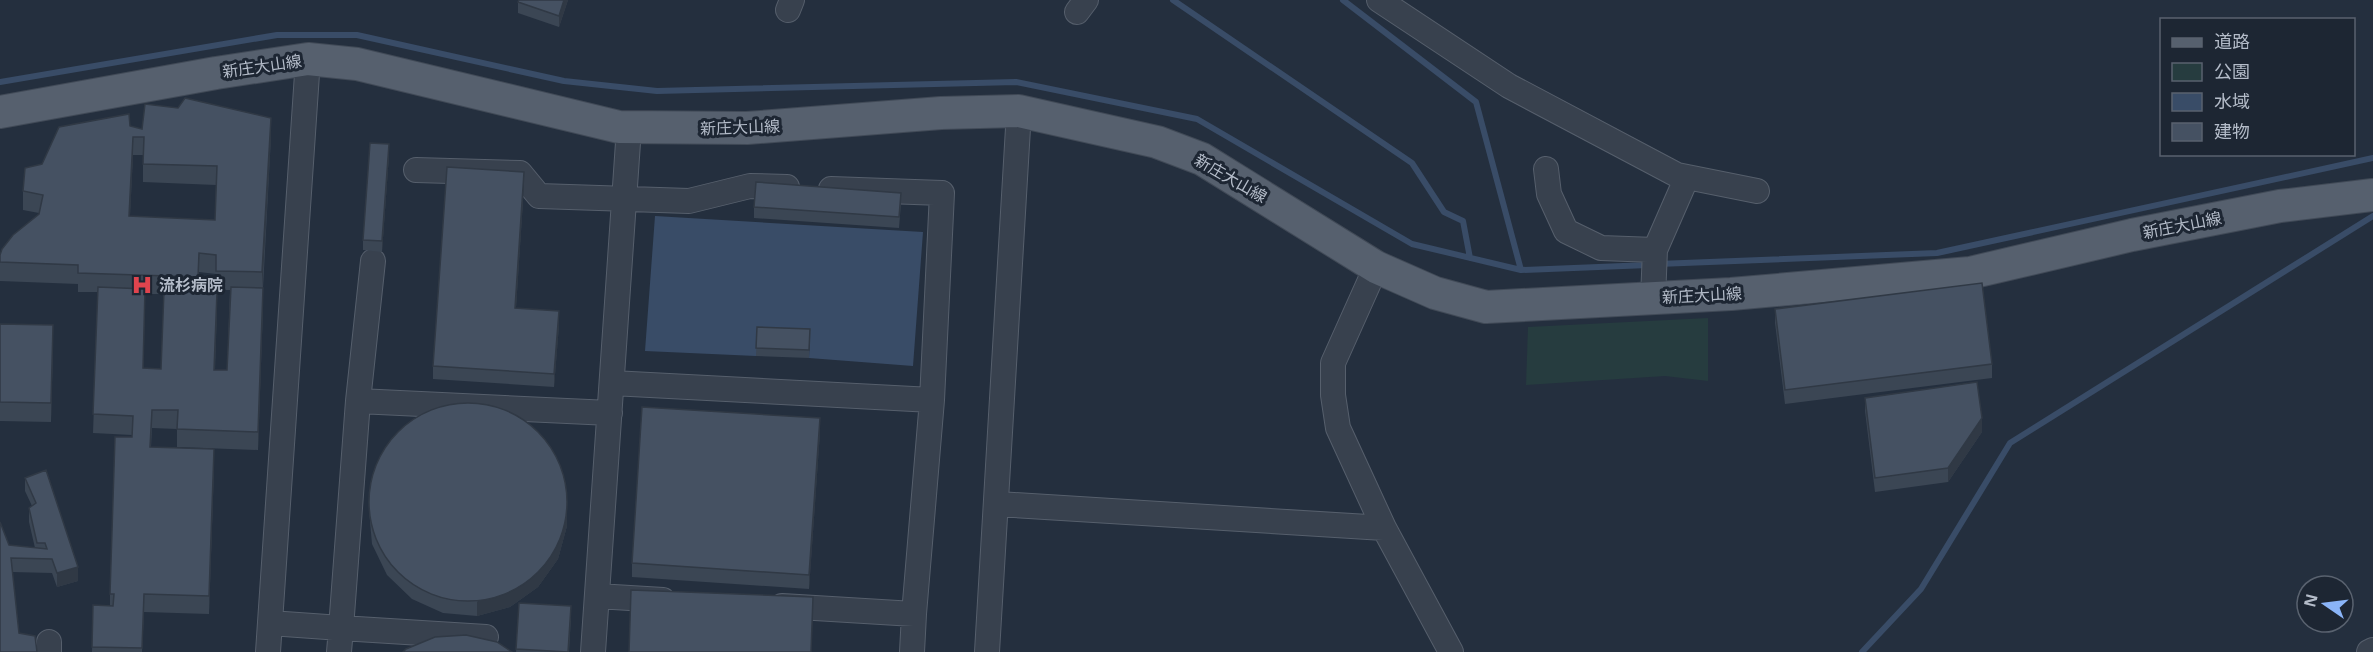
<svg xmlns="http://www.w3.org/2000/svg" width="2373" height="652" font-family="'Noto Sans','Noto Sans JP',sans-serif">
<rect width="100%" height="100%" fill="#242f3e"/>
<path fill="#263c3f" d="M1708,318v63l-43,-5 -139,9 2,-58z"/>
<path fill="#394c67" d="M655,216l268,16 -10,134 -104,-8 1,-21 -54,19 -111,-5z"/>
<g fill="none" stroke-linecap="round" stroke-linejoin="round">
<path stroke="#394c67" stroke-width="6" d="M1173,0l239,163 32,49 19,9 7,37
M1343,0l133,102 45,168
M0,82l277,-47h80l207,46 93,10 359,-9 181,37 215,125 109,26 127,-5
M1658,264l279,-11 436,-95
M1862,652l59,-63 89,-146 363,-227"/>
<g stroke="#565f6c" stroke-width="26">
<path id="minor" d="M1379,0l130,86 168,89 80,16
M788,10l4,-10
M1077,12l9,-12
M1546,169l3,25 17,37 35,17 54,2 -2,48
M416,170l104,3 19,23 150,5 61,-15 37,1
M1655,250l32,-73
M373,261l-15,140 252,12
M1376,267l-43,96v32l5,33 46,100 67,124
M612,383l320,17 10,-207 -111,-4
M358,401l-17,227 145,9
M998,504l386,24
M597,596l66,4
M782,606l132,8 18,-214
M270,623l71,5 -2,24
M49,652v-10
M268,652l40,-593
M593,652l36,-524
M912,652l2,-38
M987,652l32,-541
M2369,652l4,-2"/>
</g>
<g stroke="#414a57" stroke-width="34">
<path id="major" d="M0,112l216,-39 92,-14 49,5 262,63 128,1 194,-15 78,-2 138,31 45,17 174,108 59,26 51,14 245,-13 239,-21 162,-38 148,-29 93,-11"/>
</g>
<use href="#minor" stroke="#38414e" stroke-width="24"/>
<use href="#major" stroke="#56606e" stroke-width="32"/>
</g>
<path fill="#3b4654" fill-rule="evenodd" d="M568,0l-9,27 -41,-14v-11z
M130,126l12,3 129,8 -8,151v19l-5,143 -81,-3v-18l-25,-1 -1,19 63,21 -5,146 -65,-2 -2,40h-50l1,-47 17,1v-12l22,-159 -39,-2 5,-141h-20v-8l-78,-3v-26l39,-41v-1l-16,-3v-19l19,-27zM133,155h10v27l73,3 -1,35 -85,-4zM199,272l17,2v16h14l-3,80h-12l2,-60 -19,-19zM145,294h19l-3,75 -18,-1z
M389,155l-7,97 -19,-2v-10z
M524,186l-8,122 43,17 -5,62 -121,-8v-13z
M901,203l-2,25 -145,-10v-11z
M1775,309l217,55v14l-207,26 -10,-81z
M0,324l53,20 -2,78 -51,-1z
M757,327l53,2 -1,29 -53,-2z
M1865,398l117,34 -34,50 -73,10 -10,-81z
M820,432l-11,157 -177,-12v-14z
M25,478l53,103 -21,6 -5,-14 -40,-1 7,61 -19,19 9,-107 26,3 -6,-26v-14l3,-2 -7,-15z
M369,496l198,30 -9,33 -20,28 -28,20 -33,9 -34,-3 -31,-14 -25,-24 -15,-31 -3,-34z
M519,603l52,14 -2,35h-53z"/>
<path fill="#303945" d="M564,0h4l-9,27v-11z
M271,118v19l-9,153v-18z
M133,137v18l-4,80v-19z
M389,144v11l-7,97v-11z
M524,172v14l-9,136v-14z
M199,253v19l-1,23v-18z
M263,288v19l-5,143v-18z
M145,289v18l-2,80v-19z
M217,292v18l-3,78v-18z
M559,311v14l-5,62v-13z
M53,325v19l-2,78v-19z
M820,418v14l-11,157v-14z
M1982,418v14l-34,50v-14z
M214,449v19l-5,146v-18z
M567,512v14l-9,33 -20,28 -28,20 -33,9v-14z
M78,567v14l-21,6v-14z
M144,594v18l-2,40z"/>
<path fill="#455162" stroke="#303945" stroke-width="1.5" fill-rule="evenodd" d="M519,0h45l-5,16 -41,-14z
M185,98l86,20 -9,154 -46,-1v-16l-17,-2 -1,24 -120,-4v-8l-78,-3v-7l2,-6 11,-14 26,-21 4,-19 -20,-4 2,-23 17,-4 17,-37 70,-13 1,12 12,3 3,-25 33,4zM133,137h11l-1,27 74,2 -2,54 -86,-4z
M370,143l19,1 -7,97 -19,-1z
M447,167l77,5 -9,136 44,3 -5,63 -121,-8z
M756,182l145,11 -2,24 -145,-10z
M1982,283l10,81 -207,26 -10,-81z
M98,287l47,2 -2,79 18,1 3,-79 53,2 -3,78h13l4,-83 32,1 -5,144 -81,-3 1,-19h-26l-2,37 64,2 -5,147 -65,-2 -2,54 -50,-1 1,-42 20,1 1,-12h-4l5,-157h17l1,-21 -40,-2z
M0,324l53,1 -2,78 -51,-1z
M757,327l53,2 -1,21 -53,-2z
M1977,382l5,36 -34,50 -73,10 -10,-80z
M369 502a99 99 0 1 1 198 0a99 99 0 1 1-198 0Z
M642,407l178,11 -11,157 -177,-12z
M46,470l32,97 -21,6 -5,-14 -41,-1 8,75 16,3 2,16h-37v-130l9,23 38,4 -2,-6h-8l-8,-35 7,-5 -11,-25z
M631,590l182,7 -2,55h-182z
M519,603l52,3 -3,46 -52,-3z
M466,635l31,7 15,10h-109l3,-3 29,-12z"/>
<defs>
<g id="hospital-bare" transform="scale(1.62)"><path d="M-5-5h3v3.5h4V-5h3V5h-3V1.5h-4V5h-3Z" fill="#e0444e" stroke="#1d2633" stroke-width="2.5" paint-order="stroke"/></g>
</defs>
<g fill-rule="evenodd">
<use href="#hospital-bare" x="142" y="285"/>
</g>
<g text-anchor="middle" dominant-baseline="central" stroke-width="6" stroke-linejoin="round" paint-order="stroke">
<g font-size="16" fill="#b4bcc9" stroke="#1d2633">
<text transform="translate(262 66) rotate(-8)">新庄大山線</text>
<text transform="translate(740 127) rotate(-2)">新庄大山線</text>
<text transform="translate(1231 178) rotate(30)">新庄大山線</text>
<text transform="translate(2182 225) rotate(-11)">新庄大山線</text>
<text transform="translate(1702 295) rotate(-3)">新庄大山線</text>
</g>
<g font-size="16" font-weight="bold" fill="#b4bcc9" stroke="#1d2633" text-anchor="start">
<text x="159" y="285">流杉病院</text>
</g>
</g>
<rect x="2160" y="18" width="195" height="138" fill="#1d2633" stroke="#59626f" stroke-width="1.5"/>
<rect x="2172" y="38" width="30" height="9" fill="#56606e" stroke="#59626f" stroke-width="1.5"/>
<text x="2214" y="48" font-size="18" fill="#b4bcc9">道路</text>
<rect x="2172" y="63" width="30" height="18" fill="#263c3f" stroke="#59626f" stroke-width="1.5"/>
<text x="2214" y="78" font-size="18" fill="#b4bcc9">公園</text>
<rect x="2172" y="93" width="30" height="18" fill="#394c67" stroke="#59626f" stroke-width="1.5"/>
<text x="2214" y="108" font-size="18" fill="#b4bcc9">水域</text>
<rect x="2172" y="123" width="30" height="18" fill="#455162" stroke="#59626f" stroke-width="1.5"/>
<text x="2214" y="138" font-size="18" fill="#b4bcc9">建物</text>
<g transform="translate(2325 604) rotate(284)"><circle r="28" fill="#1d2633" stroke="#59626f" stroke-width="1.5"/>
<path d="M0-4.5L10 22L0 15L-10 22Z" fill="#8ab4f8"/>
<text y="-9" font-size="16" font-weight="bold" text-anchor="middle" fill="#b4bcc9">N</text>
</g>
</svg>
